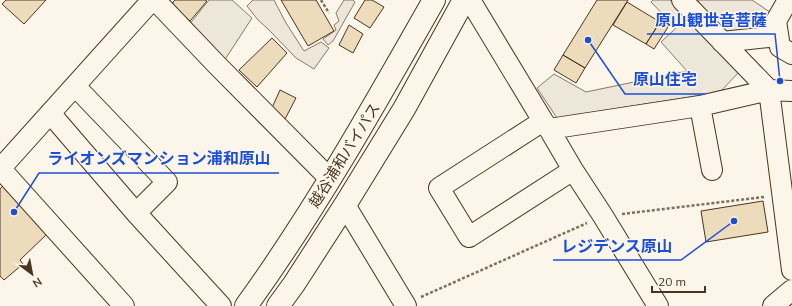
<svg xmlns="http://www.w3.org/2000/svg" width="792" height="306" font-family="Mulish,'Noto Sans JP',sans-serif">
<rect width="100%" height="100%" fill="#fbf6e9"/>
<path fill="#ede6d9" stroke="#887966" d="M253,0h21l12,23 18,28 17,-9 8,6 -15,21 -18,-11 -28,-29 -10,-9 -11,-14z
M344,0h9l2,2 -22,39 -5,4 -5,-6 13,-9 -2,-5 5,-4 -3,-8z
M697,0h55l21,14 -10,19 -41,2z"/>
<path fill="#ede7d9" stroke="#887966" d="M209,0h23l20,18 -28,43 -36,-35z
M653,0h17l69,72 -19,20 -163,26 -20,-30 17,-14 32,18 101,-21 -26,-29 15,-14 -25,-26z"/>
<path fill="#ecdcbc" stroke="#4a3520" d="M6,0h40l-22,24 -22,-20z
M175,0h30l2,1 -17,20 -17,-14v-5z
M281,0h35l18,31 -26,15z
M365,0h7l12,7 -14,21 -16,-10z
M597,0h31l-43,68 -22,-13z
M627,2l33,20 -14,22 -33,-19z
M660,22l8,5 -14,22 -8,-5z
M349,25l14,9 -10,19 -14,-8z
M272,38l15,15 -30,34 -18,-17z
M563,55l22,13 -9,15 -22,-13z
M280,90l16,8 -11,21 -14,-9z
M4,185l43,49 -27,26 3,4 -19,16 -4,-4v-87z
M763,201l5,31 -62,10 -5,-31z"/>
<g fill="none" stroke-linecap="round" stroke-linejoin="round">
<g stroke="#4a3520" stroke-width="22">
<path id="minor" d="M155,0l62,65 113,114
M470,0l73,121 6,8 24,41 30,46 55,90
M682,0l87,90 23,180
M788,0l-12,21 4,26 12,7
M722,42l56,-6
M75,86l92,96 -31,31
M700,106l12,64
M50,113l86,100 85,93
M543,121l-104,67 30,49 104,-67
M549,129l151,-23 69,-16 23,1
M0,168l124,138
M0,169l152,-169
M345,205l61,101
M773,306l19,-16"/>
</g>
<g stroke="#4a3520" stroke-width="24">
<path id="highway" d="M246,306c70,-97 129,-202 188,-306
M278,306l16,-22 51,-79 59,-96 60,-109"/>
</g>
<path stroke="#7f6f5c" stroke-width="2.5" stroke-dasharray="3 2" stroke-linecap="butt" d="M321,0l8,13
M622,214l142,-17
M421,297l166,-74"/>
<use href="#minor" stroke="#fbf6e9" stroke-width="20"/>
<use href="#highway" stroke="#fbf6e9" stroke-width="22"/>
</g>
<g text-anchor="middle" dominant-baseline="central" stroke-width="3" stroke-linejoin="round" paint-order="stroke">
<g font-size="15" fill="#4a3520" stroke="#fbf6e9">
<text transform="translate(344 155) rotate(-58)">越谷浦和バイパス</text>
</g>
</g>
<path fill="none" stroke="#1d4ed8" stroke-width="1.5" d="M780 81L775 34H647M588 40L625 94H705M14 212L39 173H279M734 221L681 260H553"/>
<g fill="#1d4ed8" stroke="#fbf6e9" stroke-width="1.5">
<circle cx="780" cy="81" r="4"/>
<circle cx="588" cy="40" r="4"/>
<circle cx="14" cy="212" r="4"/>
<circle cx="734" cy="221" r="4"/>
</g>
<g font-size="16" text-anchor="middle" font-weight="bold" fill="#1d4ed8" stroke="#fbf6e9" stroke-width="3" stroke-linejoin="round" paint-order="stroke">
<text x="711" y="26">原山観世音菩薩</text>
<text x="665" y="85">原山住宅</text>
<text x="159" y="164">ライオンズマンション浦和原山</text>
<text x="617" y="252">レジデンス原山</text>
</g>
<g transform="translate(32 274) rotate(148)" stroke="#fbf6e9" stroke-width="3" paint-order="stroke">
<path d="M0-3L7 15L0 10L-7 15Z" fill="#4a3520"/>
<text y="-6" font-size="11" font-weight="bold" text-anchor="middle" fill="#4a3520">N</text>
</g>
<path d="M652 286v6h53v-6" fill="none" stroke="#4a3520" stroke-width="2"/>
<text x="658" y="286" font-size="12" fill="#4a3520" stroke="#fbf6e9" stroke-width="3" paint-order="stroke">20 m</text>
</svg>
